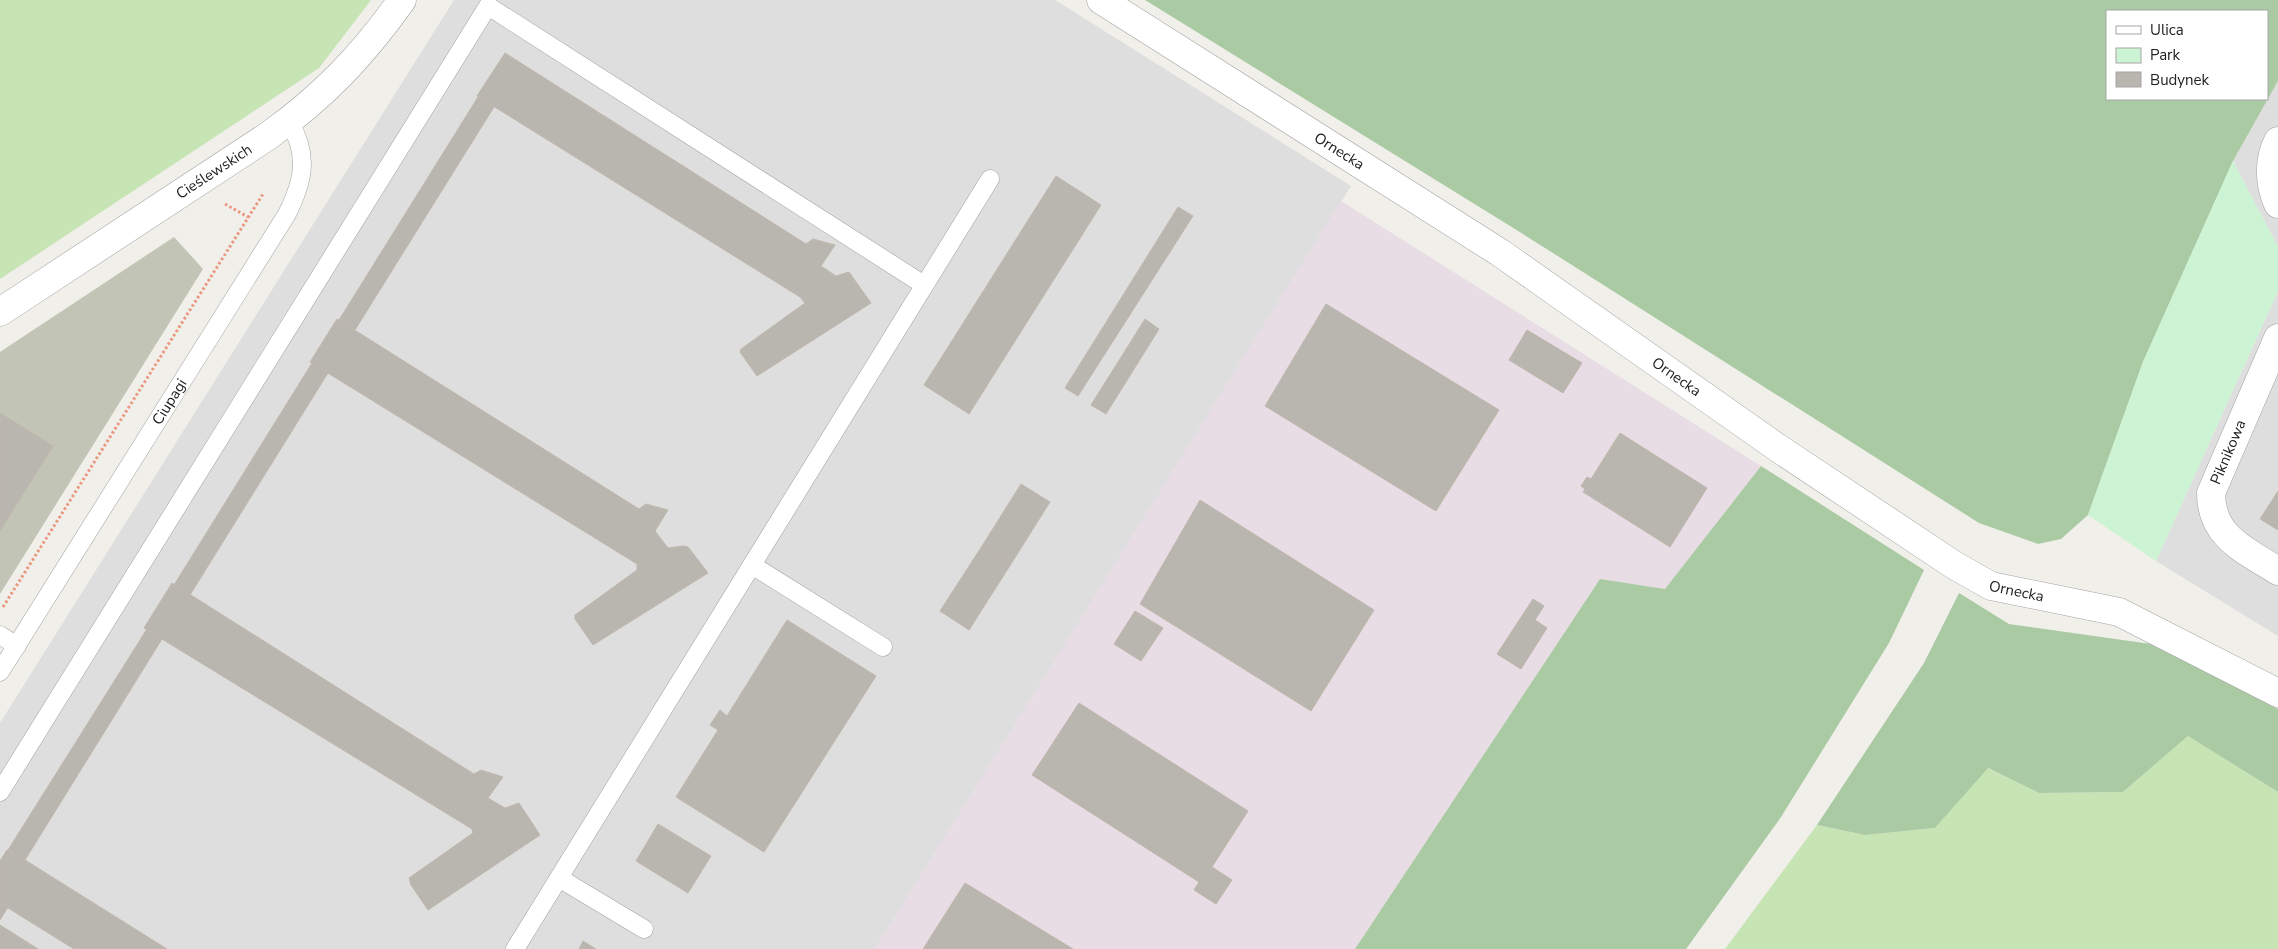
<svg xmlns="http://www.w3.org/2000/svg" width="2278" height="949" font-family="'Nunito Sans',sans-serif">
<rect width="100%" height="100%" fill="#f0efe9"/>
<path fill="#dfdede" d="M454,0h601l296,186 -476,763h-875v-226z
M2278,81v166l-45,-86z
M2278,291v345l-122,-75z"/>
<path fill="#e8dce5" d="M1341,201l420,265 -96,123 -65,-10 -245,370h-480z"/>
<path fill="#c2c4b5" d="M174,237l29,32 -203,325v-242z"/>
<path fill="#c7e4b5" d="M0,0h371l-52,68 -319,211z
M2188,736l90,56v157h-553l92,-124 48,10 70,-7 52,-60 52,25 84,-1z"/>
<path fill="#aacaa3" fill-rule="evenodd" d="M1145,0h1133v81l-45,80 -90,201 -55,153 -27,24 -23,5 -59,-21 -456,-289zM2107,11h160v88h-160z
M1761,466l163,104 -35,73 -108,174 -95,132h-331l245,-370 65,10z
M1959,593l50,31 149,21 120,64v83l-90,-56 -65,56 -84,1 -51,-25 -53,60 -70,7 -48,-10 107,-162z"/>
<path fill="#ccf4d4" d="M2233,161l45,86v44l-122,270 -68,-46 55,-153z"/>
<path fill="#b9b5af" stroke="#c0b8ad" d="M505,53l301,191 7,-5 22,6 -14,21 15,10 13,-4 22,31 -114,73 -17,-24 1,-3 64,-46 -5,-6 -323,-201z
M478,97l16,10 -139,223 -16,-10z
M1056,176l45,29 -132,209 -45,-29z
M1178,207l15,9 -115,180 -13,-8z
M1326,304l173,106 -63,101 -171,-105z
M337,319l302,190 7,-5 22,6 -13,21 13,17 15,-2 5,1 20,26 -115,72 -18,-26v-4l62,-45v-6l-327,-202z
M1145,319l14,10 -53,85 -15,-9z
M1527,330l55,33 -19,30 -54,-33z
M312,363l16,10 -138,222 -16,-10z
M0,413l53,33 -53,85z
M1620,433l87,55 -37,59 -87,-55 2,-3 -4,-3 6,-9 4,2z
M1021,484l29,18 -39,62 -29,-18z
M2278,491v39l-18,-11z
M1200,500l174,110 -63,101 -171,-107z
M982,546l29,18 -42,66 -29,-19z
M172,583l302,191 7,-4 22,7 -15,21 17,10 14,-5 21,32 -112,75 -17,-25 -2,-7 64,-45 -1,-4 -328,-201z
M1533,599l11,7 -9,14 12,8 -26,41 -24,-15z
M1135,611l28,17 -22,33 -27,-17z
M787,620l89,56 -112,176 -88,-55 42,-67 -8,-5 10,-15 7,6z
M147,629l15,10 -137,221 -17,-10z
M1079,703l169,108 -36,56 20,13 -16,24 -22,-14 5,-8 -167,-107z
M658,824l53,32 -23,37 -52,-32z
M7,850l18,10 142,89h-93l-74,-46v-42z
M965,883l108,66h-150z
M0,903l8,4 -8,13z
M0,925l38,24h-38z
M583,941l13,8h-17z"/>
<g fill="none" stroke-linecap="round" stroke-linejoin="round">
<g stroke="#a2a2a2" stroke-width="19">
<g id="service">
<path d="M752,565l131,82"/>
<path d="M0,635l17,11"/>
<path id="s1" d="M0,672l287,-458c17,-34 22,-59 2,-93"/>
<path d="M0,792l488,-786 436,279"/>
<path d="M559,878l85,51"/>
<path d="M515,949l475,-770"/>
</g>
</g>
<g stroke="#a2a2a2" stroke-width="29">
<g id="minor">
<path id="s2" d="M1101,0l398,252 279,196 176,117 37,21 128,26 159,81"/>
<path d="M2278,141c-10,19 -9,43 0,63"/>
<path d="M2278,338l-67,155c0,44 34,57 67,78"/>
</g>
</g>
<g stroke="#a2a2a2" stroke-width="29">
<g id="tertiary">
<path id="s3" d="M0,312l268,-176c55,-39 95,-81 134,-136"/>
</g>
</g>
<path stroke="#ea9780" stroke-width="3" stroke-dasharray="2.5 2.5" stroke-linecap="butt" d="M225,204l23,13
M3,607l260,-413"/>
<use href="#service" stroke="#fff" stroke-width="18"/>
<use href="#minor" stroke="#fff" stroke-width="28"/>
<use href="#tertiary" stroke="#fff" stroke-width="28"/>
</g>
<g text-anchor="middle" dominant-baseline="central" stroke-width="4" stroke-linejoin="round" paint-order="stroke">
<g font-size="15" fill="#212121" stroke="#fff">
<text stroke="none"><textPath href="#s2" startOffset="282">Ornecka</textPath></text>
<text stroke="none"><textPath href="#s3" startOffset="256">Cieślewskich</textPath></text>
<text stroke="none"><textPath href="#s2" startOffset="688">Ornecka</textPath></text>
<text stroke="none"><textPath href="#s1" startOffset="319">Ciupagi</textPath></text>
<text transform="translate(2228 452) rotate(-67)">Piknikowa</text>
<text stroke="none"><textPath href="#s2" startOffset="1092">Ornecka</textPath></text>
</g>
</g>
<rect x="2106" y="10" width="162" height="90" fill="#ffffff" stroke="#a6a6a6"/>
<rect x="2116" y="26" width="25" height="8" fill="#ffffff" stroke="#a6a6a6"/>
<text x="2150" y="35" font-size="15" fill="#212121">Ulica</text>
<rect x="2116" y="48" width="25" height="15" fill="#ccf4d4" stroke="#a6a6a6"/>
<text x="2150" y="60" font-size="15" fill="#212121">Park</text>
<rect x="2116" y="72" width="25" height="15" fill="#b9b5af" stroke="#a6a6a6"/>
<text x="2150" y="85" font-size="15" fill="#212121">Budynek</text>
</svg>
